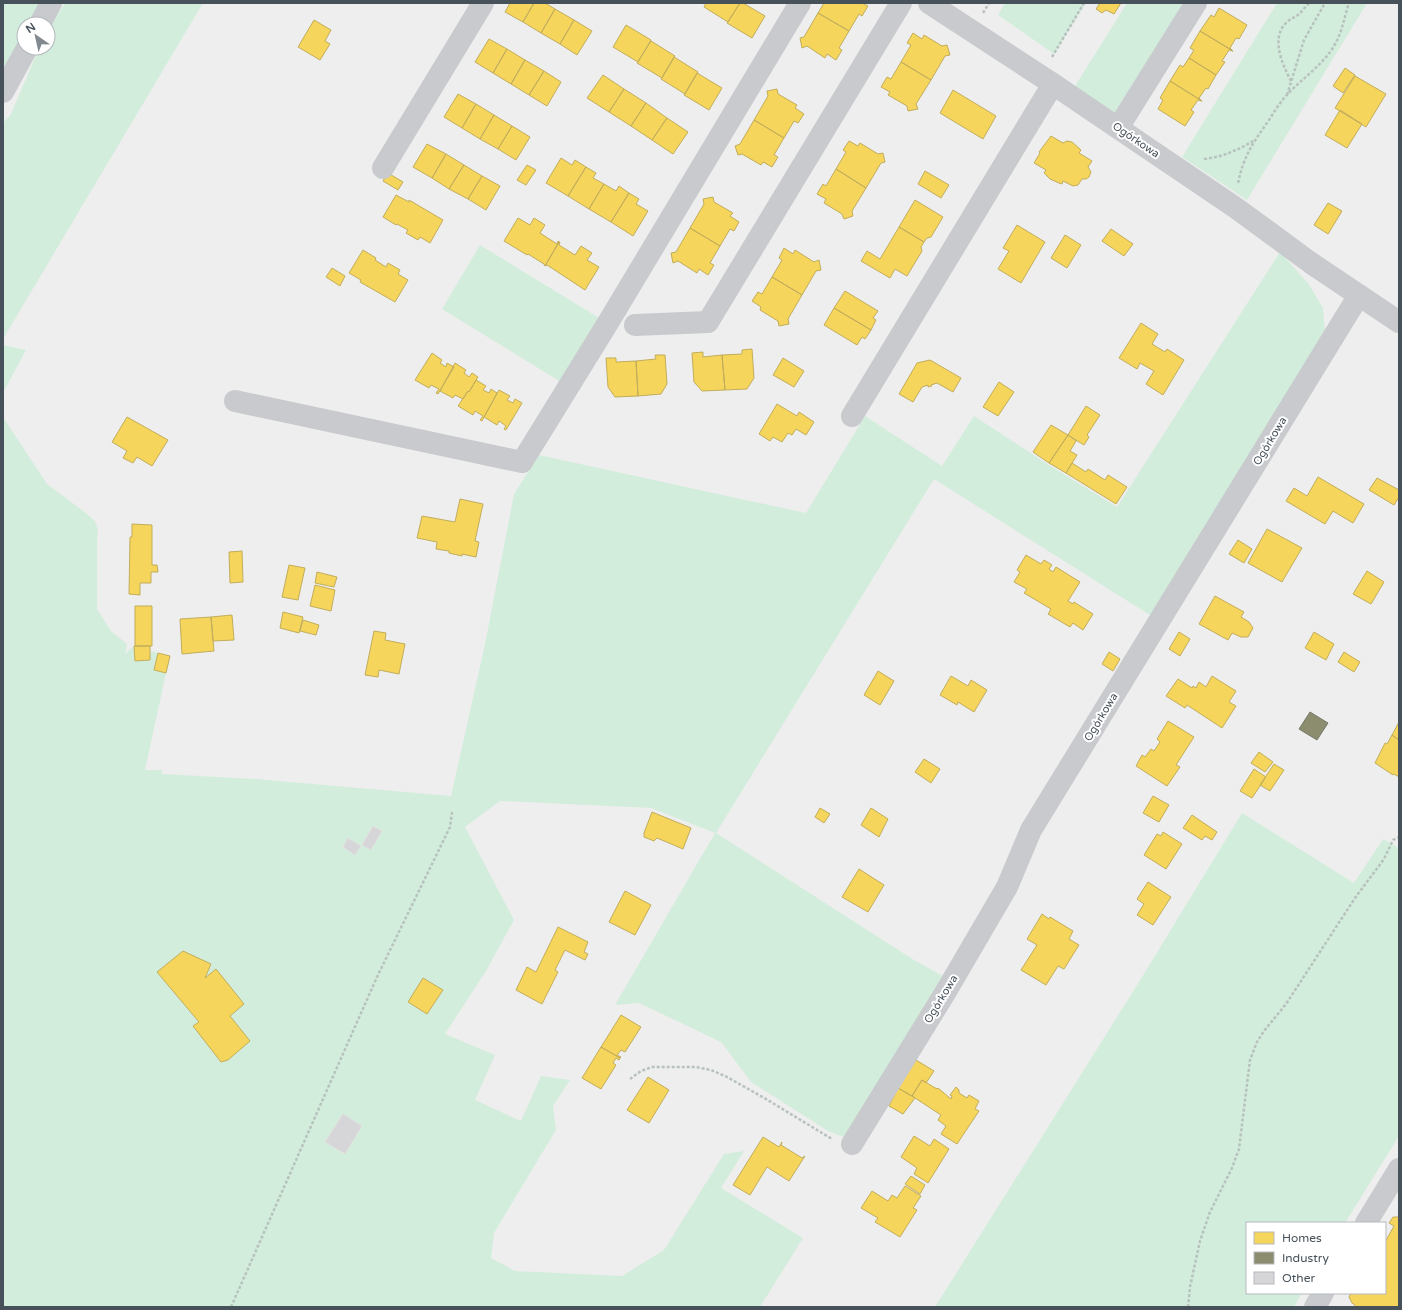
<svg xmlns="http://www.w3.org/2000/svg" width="1402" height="1310" font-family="'Varela Round',sans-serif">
<rect width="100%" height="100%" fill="#efeeee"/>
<path fill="#d3eddc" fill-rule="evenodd" d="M3,3h38l-12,21h-5v8l-21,43z
M65,3h138l-200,336v-216l8,-9 28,-66h9v-19z
M1005,3h81l-32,51 -56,-39z
M1127,3h57l-69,111 -40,-28z
M1277,3h90l-120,197 -65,-43z
M480,245l116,71 7,6 -39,62 -122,-75z
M1280,252l28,31 15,25 2,24 -172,285 -219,-138 -218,354 198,127 34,19 -103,159 -17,-7 -77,-49 -30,-40 -82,-39 -24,2 100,-172 -64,-25 -151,-7 -35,26 49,93 -28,51 -41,63 50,21 -20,45 46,21 20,-45 29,4 -17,26 3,24 -62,103 -3,25 24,13 107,5 42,-26 60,-96 20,-3 -23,37 82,50 -43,69h-757v-890l44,67 39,29 9,8 3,9 -1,11v68l14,22 16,13 -2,10 9,-8 1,15 15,-1v-9l8,2 -4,17 12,3 -21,97h17v4l94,5 195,17 33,-147 30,-155 25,-39 267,58 59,-97 77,50 32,-50 72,47 71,44zM373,826l9,5 -11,19 -8,-6zM423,978l20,12 -16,24 -19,-12zM343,1115l19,12 -18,27 -18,-12z
M3,345l23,5 -23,43z
M1242,813l112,70 29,-44 16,9v288l-54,87h-98v70h55l-8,14h-359l204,-325z"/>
<path fill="#f6d55c" stroke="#c1ad5b" d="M510,3h24l-11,19 -18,-10z
M534,3h11l10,6 -14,24 -18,-11z
M706,3h34l-12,19 -24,-15z
M740,3h3l22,13 -13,22 -25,-15z
M824,3h38l6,3 -6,10 -3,-2 -10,17 -31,-18z
M1100,3h21l-7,11 -8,-4 -4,3 -6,-4z
M1219,8l28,17 -8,14 -3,-1 -6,10 3,3 -33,-20 11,-16 3,2z
M555,9l19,11 -14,24 -19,-11z
M818,13l31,18 -10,17 3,2 -6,10 -9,-6 -2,4 -18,-12 -5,2 -2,-10 4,-1z
M314,20l17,10 -6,11 5,3 -10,16 -22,-13z
M574,20l18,11 -15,24 -17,-11z
M626,25l25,15 -13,22 -25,-15z
M1200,31l33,20 -4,-1 -7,11 3,1 -9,13 -27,-17 5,-8 -4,-2z
M913,33l9,6 2,-4 18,11 5,-1 3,10 -5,1 -14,24 -30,-18 10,-17 -4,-2z
M489,39l18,10 -14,24 -18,-11z
M651,41l24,15 -13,22 -25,-15z
M507,49l18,11 -14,24 -18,-11z
M674,57l24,15 -13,22 -24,-15z
M1189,58l27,17 -8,14 -2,-1 -7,10 3,3 -32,-20 10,-16 3,2z
M525,60l19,11 -15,24 -18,-11z
M901,62l30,18 -15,24 2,5 -10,2 -1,-5 -19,-11 2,-3 -9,-5 6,-10 4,2z
M1345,68l10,7 -12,18 -10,-7z
M544,71l17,11 -14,24 -18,-11z
M697,73l25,15 -13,22 -25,-15z
M603,75l21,14 -15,23 -22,-14z
M1355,76l31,18 -20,33 -31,-19z
M1170,81l32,20 -4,-1 -7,10 3,2 -9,14 -27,-17 5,-9 -3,-2z
M624,89l22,14 -15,23 -22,-14z
M777,89l1,5 19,11 -2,3 9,6 -6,9 -4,-2 -10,17 -30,-18 14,-24 -1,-5z
M953,90l43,26 -13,23 -43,-26z
M458,94l18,10 -14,24 -18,-11z
M646,103l21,15 -15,22 -21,-14z
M476,104l18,11 -14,24 -18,-11z
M1340,110l22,14 -15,24 -22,-13z
M494,115l18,11 -14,23 -18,-10z
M667,118l21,14 -15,22 -21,-14z
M754,120l30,18 -10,17 4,2 -6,10 -9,-5 -2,3 -19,-11 -4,1 -3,-9 5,-2z
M512,126l18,11 -14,23 -18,-11z
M1051,136l12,7 4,-2 5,1 9,8 -2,3 13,8 -4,6 3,5 -2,5 -3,2h-4l-4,6 -5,1 -10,-5 -1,3 -3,-1 -9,-4 -6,-6 2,-3 -12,-7 6,-10 -1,-1z
M849,141l9,5 2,-3 18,11 5,-1 2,9 -4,1 -15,25 -30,-19 10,-17 -3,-2z
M427,144l19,10 -14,24 -19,-11z
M446,154l18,11 -15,24 -17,-11z
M561,158l11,7 3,-5 11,7 -18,29 -22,-13z
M464,165l18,11 -14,23 -19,-10z
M527,165l9,5 -10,15 -9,-5z
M586,167l10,6 -3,5 11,6 -15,25 -21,-13z
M836,169l30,19 -14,23 1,5 -9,3 -2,-5 -18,-11 2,-4 -9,-5 6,-10 3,2z
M925,171l24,14 -8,13 -23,-14z
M388,173l15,9 -5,8 -15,-9z
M482,176l18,10 -14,24 -18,-11z
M604,184l12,7 3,-5 10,7 -18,29 -22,-13z
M629,193l10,6 -3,5 12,7 -15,25 -22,-14z
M396,195l13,7v-2l34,20 -13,23 -10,-6 -2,3 -12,-7 2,-3 -11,-6 -1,1 -13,-8z
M713,197l1,5 19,11 -3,3 9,6 -5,9 -4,-2 -10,17 -30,-18 14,-24 -1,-5z
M915,200l28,17 -12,20 -4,1 -3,4 -25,-15z
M1328,203l14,8 -14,23 -14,-9z
M518,218l12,7 4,-7 11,7 -5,8 17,11 1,-3 1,1 -14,24 -1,-2 -16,-10 -1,1 -23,-14z
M1017,225l28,17 -24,41 -23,-14 11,-18 -6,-3z
M899,227l25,15 -3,5 1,4 -15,25 -12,-7 -5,9 -29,-17 6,-10 13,8z
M690,228l30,18 -10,17 4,2 -6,10 -9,-6 -2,4 -19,-12 -5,2 -2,-10 5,-1z
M1111,229l22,15 -9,12 -22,-15z
M1065,235l16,10 -14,23 -16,-10z
M559,242h1l-1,3 16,10 6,-9 11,7 -5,7 12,7 -14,23 -38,-25 -2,1z
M784,248l9,6 2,-4 19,12 5,-2 2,10 -5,1 -14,24 -30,-18 10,-17 -3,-2z
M363,250l13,8 -1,2 11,7 2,-4 12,7 -2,4 10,6 -13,22 -35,-20 1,-2 -12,-7z
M332,268l13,8 -5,10 -14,-9z
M772,277l30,18 -14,24 1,5 -10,2 -1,-5 -18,-11 1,-3 -9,-6 6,-9 4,2z
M845,291l33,20 -5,7 3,2 -5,10 -37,-22z
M834,308l37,22 -6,9 -3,-2 -5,8 -33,-20z
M1141,323l17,11 -6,10 13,8 2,-3 17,11 -21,35 -17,-11 8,-13 -14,-8 -3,6 -18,-11z
M752,349l2,29 -7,11 -22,1 -3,-35 20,-1v-4z
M703,352v5l19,-2 3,35 -23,1 -8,-9 -2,-29z
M432,353l10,7 -2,3 6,4 1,-4 7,4 -16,27 -2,-1 3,-4 -8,-4 -2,3 -14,-8z
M655,355h10l2,29 -6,10 -23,2 -2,-35 20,-2z
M606,358h10v4l20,-1 2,35 -23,1 -7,-10z
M783,358l21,13 -10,16 -21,-12z
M930,360l31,18 -8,14 -16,-9 -6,2 1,1 -4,1v-2l-6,2 -9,15 -14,-8 18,-31z
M455,363l11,7 -2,3 5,4 3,-4 6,4 -9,15 -1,-1 -5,8 -8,-4 -2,3 -13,-7z
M476,380l10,6 -3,4 6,3 2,-4 6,4 -15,28 -2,-1 3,-4 -8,-5 -2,4 -15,-9 10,-15 1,1z
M999,382l15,10 -16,24 -15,-9z
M499,390l11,6 -3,4 6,3 2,-4 7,4 -16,27 -2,-1 2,-3 -7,-5 -2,4 -13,-8z
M777,404l20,12 2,-4 15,10 -8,13 -10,-6 -4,6 -4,-2 -6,9 -9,-5 -3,4 -11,-7z
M1086,406l14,9 -13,20 2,2 -5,8 -16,-10z
M127,417l41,23 -16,26 -15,-9 -4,6 -10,-5 4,-7 -15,-9z
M1051,425l17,10 -19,28 -16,-11z
M1068,435l8,6 -6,10 7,4 -11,18 -17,-10z
M1072,463l14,9 2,-3 17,11 3,-5 19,12 -11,17 -50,-31z
M1318,477l46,27 -11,19 -20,-12 -8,13 -39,-23 8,-13 13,8z
M1377,478l22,12v7l-5,8 -25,-15z
M460,499l23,5 -8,37 4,1 -3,15 -14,-3v2l-13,-3v-2l-13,-2 1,-7 -20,-4 5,-22 33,6z
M132,524l20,1v40h5l1,7h-7v11h-11v12l-11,-1 1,-57h2z
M1267,529l35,19 -20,34 -34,-19z
M1238,540l14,9 -8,14 -15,-9z
M242,551l1,31 -13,1 -1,-31z
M1026,555l15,9 3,-4 8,5 -3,4 4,3 3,-5 24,15 -12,19 5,3 1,-2 19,12 -10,16 -10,-7 -3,4 -22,-13 3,-5 -27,-16 3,-4 -13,-7 6,-10 -3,-2z
M289,565l16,3 -7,32 -16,-3z
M1367,571l17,11 -13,22 -18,-10z
M317,572l20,5 -3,10 -19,-4z
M315,585l20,5 -4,21 -21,-5z
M1215,596l29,16 -3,5 8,5 4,6 -5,9h-7l-9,-4 -4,7 -29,-16z
M135,606h17v40h-17z
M283,612l20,5 -4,16 -19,-5z
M232,615l2,25 -21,1 -2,-24z
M211,617l3,34 -32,3 -2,-35z
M303,620l16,5 -3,10 -16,-4z
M374,631l12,2 -1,7 20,4 -6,30 -20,-4 -1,7 -13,-2z
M1179,632l11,7 -10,17 -11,-7z
M1314,632l20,12 -8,16 -21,-12z
M134,646h16v14l-15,1z
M1109,652l11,7 -7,12 -11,-7z
M1344,652l16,10 -6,10 -16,-10z
M158,653l12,3 -4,17 -12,-3z
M878,671l16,10 -14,24 -16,-10z
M951,676l17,10 3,-6 16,10 -13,22 -16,-10 -1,3 -17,-10z
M1212,676l24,15 -7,11 7,4 -14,22 -35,-23 -2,3 -19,-12 12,-17 14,9 1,-2 3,2 3,-6 7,5z
M1168,721l26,16 -18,28 4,2 -13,19 -31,-20 6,-11 3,2 6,-8 3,2 6,-9 -3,-3z
M1399,722v18l-7,-5z
M1392,735l7,5v37l-5,-3 -1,1 -18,-12 10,-20 2,1z
M1259,752l14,10 -8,10 -14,-9z
M924,759l16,10 -9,14 -16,-11z
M1274,764l10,6 -14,21 -10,-6z
M1254,769l12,8 -14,21 -12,-7z
M1153,796l16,9 -10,17 -16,-9z
M820,808l10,6 -6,9 -9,-6z
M871,808l17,11 -9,18 -18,-12z
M652,812l39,16 -8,21 -26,-11 -3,3 -10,-4v-4z
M1192,815l25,17 -5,8 -7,-4 -3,4 -19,-12z
M1163,832l19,12 -16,25 -22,-14 13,-21 4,2z
M859,869l25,16 -16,27 -26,-15z
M1148,882l23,15 -18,28 -16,-10 7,-11 -7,-5z
M625,891l26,14 -16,30 -26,-13z
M1042,914l7,5 1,-2 23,14 -4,8 10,6 -15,24 -6,-3 -12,19 -25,-15 16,-25 -10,-6z
M558,927l30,15 -4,10 4,2 -3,6 -20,-10 -10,20 3,2 -16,32 -26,-14 11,-23 9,5z
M183,951l28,13 -6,14 11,-9 28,35 -14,12 20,25 -22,19 -7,2 -28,-36 6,-4 -42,-50z
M423,978l20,12 -16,24 -19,-12z
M621,1015l20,12 -16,25 -4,-2 -4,5 4,2 -1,1 -19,-11z
M601,1047l19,11 -1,2 -3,-2 -3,5 3,2 -15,24 -19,-11z
M916,1060l18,11 -8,12 -4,-3 -10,16 -14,-8z
M648,1077l21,13 -20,33 -22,-13z
M922,1080l15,9 1,-1 13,11 1,-3 -2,-1 6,-8 3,3v3l8,5 2,-3 10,6 -4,8 4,2 -22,33 -16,-10 5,-8 -8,-6 3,-5 -29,-19z
M898,1088l17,10 -12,16 -14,-8z
M914,1136l16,10 4,-7 15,10 -21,34 -14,-9 3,-6 -16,-11z
M763,1137l16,10 3,-5 -1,3 21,13 3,-2 -16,25 -22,-14 -17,28 -17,-10z
M911,1176l14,9 -5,9 -15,-10z
M905,1186l16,10 -8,12 4,2 -17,27 -25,-15 3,-4 -17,-10 11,-17 16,10 4,-6 5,3z
M1393,1217h6v90h-44v-2l-3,-2 -3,-6 2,-4h34v-51l9,-16 -5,-3z"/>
<path fill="#8c8c6e" stroke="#777a68" d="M1310,712l18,11 -11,17 -18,-11z"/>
<path fill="#d6d6d8" stroke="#e0e0e1" d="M373,826l9,5 -11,19 -9,-5z
M348,838l13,8 -6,9 -12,-8z
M343,1114l19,12 -17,28 -20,-12z"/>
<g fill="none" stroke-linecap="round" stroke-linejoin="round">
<path stroke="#b7c2be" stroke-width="2.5" stroke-dasharray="3 2" stroke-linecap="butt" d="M983,13l6,-10
M1052,57l32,-54
M1291,81c-9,-17 -21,-44 -4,-59 4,-4 10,-5 13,-9 3,-3 6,-7 9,-10
M1287,95l17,-55 21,-37
M1204,159c19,-2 34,-9 49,-18
M1238,183c6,-28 15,-40 31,-63 5,-8 10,-16 16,-23 15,-17 37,-31 49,-51 8,-13 10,-28 15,-43
M630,1079l11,-8 11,-4h44l15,3 16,7 39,22 66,40
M231,1307l146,-330 73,-150 2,-15
M1188,1307l2,-20 10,-46 10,-29 22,-44 7,-19 11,-89 7,-18 7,-11 22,-27 69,-106 29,-39 9,-19 6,-3"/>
<path stroke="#c8cacd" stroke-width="22" d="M929,3l124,81 183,124 75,55 88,59
M40,24l11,-21
M3,92l24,-44
M1118,128l78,-125
M383,168l100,-165
M635,325l73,-3 193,-319
M235,401l287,61 84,-136 194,-323
M852,416l201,-332
M852,1144l93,-151 62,-106 24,-57 328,-535
M1366,1223l33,-54
M1315,1307l8,-14"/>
</g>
<g text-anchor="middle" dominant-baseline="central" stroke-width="4" stroke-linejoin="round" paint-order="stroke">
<g font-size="11" fill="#46515a" stroke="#fff">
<text transform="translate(1136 140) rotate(34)">Ogórkowa</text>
<text transform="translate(1270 441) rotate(-59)">Ogórkowa</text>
<text transform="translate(1101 717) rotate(-59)">Ogórkowa</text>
<text transform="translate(941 999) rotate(-59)">Ogórkowa</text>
</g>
</g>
<rect width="1402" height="1310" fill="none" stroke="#46515a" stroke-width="8"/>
<rect x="1246" y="1222" width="140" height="72" fill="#ffffff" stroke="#b5b9bd"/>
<rect x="1254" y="1232" width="20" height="12" fill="#f6d55c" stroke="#b5b9bd"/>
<text x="1282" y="1242" font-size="12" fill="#46515a">Homes</text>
<rect x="1254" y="1252" width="20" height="12" fill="#8c8c6e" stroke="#b5b9bd"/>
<text x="1282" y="1262" font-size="12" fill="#46515a">Industry</text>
<rect x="1254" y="1272" width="20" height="12" fill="#d6d6d8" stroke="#b5b9bd"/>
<text x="1282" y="1282" font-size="12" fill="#46515a">Other</text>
<g transform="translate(36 36) rotate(326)"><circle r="19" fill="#ffffff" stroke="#b5b9bd"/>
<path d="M0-3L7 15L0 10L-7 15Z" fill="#81888e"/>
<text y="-6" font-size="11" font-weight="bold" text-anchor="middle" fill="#46515a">N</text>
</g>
</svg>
